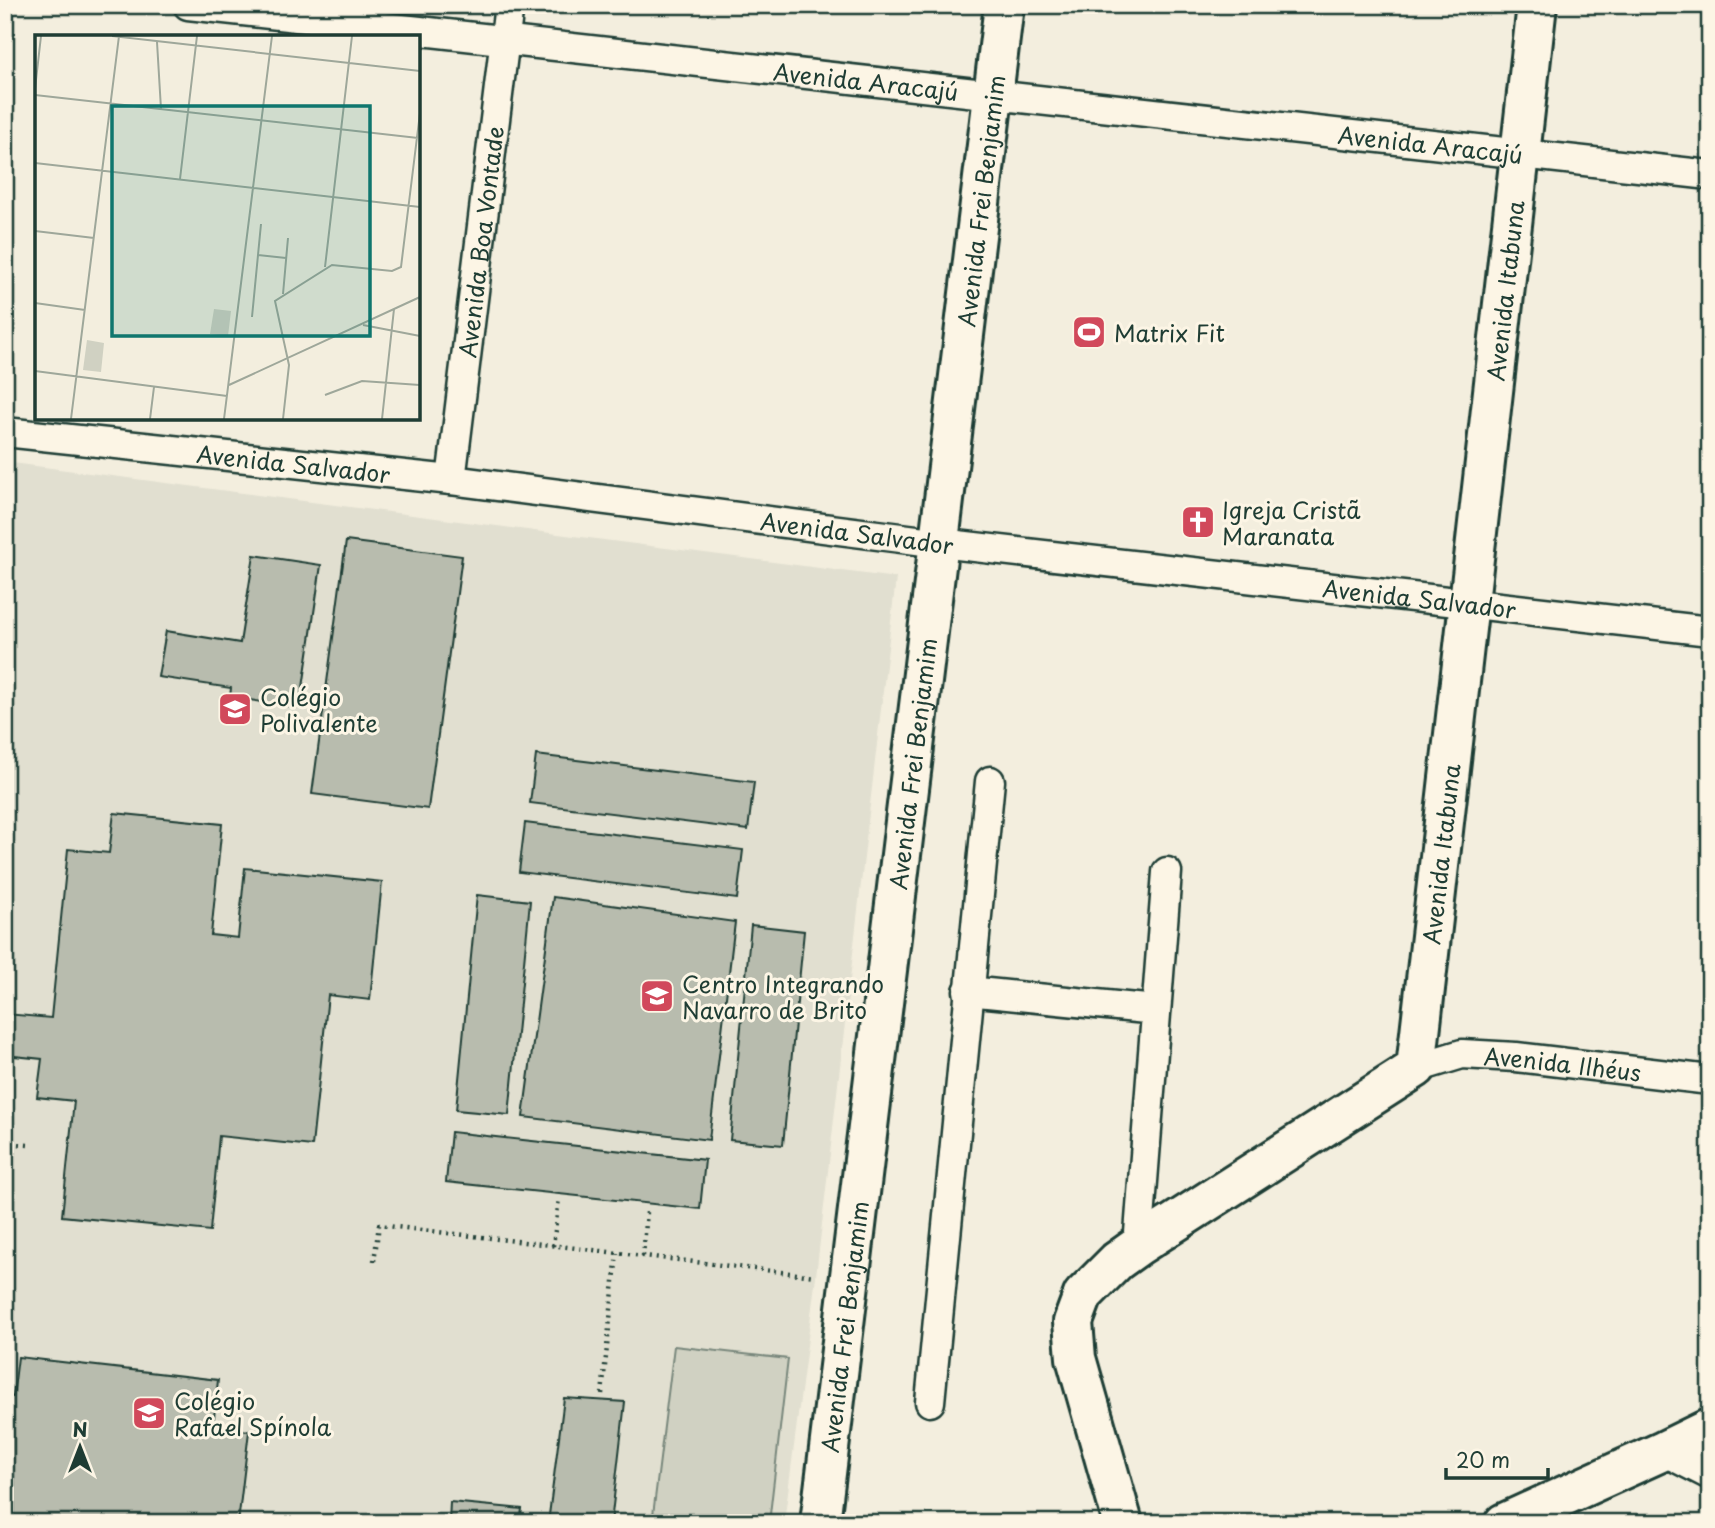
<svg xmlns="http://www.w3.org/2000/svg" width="1715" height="1528" font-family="'Playpen Sans',sans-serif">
<rect width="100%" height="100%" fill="#f3eede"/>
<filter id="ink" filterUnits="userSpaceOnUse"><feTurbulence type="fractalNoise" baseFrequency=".0143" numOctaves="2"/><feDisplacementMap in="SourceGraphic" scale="14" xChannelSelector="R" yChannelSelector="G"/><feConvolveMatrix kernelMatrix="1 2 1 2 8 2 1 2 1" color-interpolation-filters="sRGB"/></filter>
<g filter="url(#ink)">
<path fill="#e1dfd0" d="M5,462l891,116 -80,698 -32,247h-779z"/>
<path fill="#d0d1c2" stroke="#78877b" stroke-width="2" d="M674,1346l114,13 -19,164h-48l-68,-8z"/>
<path fill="#b8bcae" stroke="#1f3d34" stroke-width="2" d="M346,541l116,15 -34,253 -116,-15z
M254,555l67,10 -21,143 -70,-11 1,-9 -73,-11 8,-46 74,12z
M536,755l218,27 -6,48 -218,-27z
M114,813l108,11 -11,111 27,3 7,-70 137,14 -12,118 -42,-5 -16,151 -93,-10 -9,95 -148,-15 12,-115 -37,-4 5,-38 -37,-4 1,-41 45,4 17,-169 41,4z
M525,823l218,27 -6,49 -218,-27z
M477,895l53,6 -21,214 -53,-5z
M553,897l182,25 -26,218 -186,-23z
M751,925l53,6 -21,214 -53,-5z
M451,1132l254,28 -5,49 -254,-27z
M18,1357l200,23 -5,47 36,4 -11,92h-233v-127l8,1z
M564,1398l61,4 -14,121h-63z
M450,1502l72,7 -2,14h-71z"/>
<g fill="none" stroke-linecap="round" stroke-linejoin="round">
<g stroke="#1f3d34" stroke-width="33">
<g id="street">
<path id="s1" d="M188,5l1522,170"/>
<path id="s2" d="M5,432l446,48 489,63 770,88"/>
<path id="s3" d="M451,480l58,-475"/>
<path d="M968,991l188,19"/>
<path id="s4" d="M1416,1068l46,-14 54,3 194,23"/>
<path d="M1138,1246l29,-374"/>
<path d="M930,1402l60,-621"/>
<path d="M1663,1451l47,24"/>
</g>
</g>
<g stroke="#1f3d34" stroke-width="44">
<g id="secondary">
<path id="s5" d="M820,1523l184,-1518"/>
<path id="s6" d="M1123,1523l-47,-165 -3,-36 10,-27 34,-34 21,-15 278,-178 121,-1063"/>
<path d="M1504,1523l159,-72 47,-23"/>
</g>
</g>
<path stroke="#1f3d34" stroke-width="4.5" stroke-dasharray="2 5" stroke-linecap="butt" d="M5,1143l24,2
M553,1246l6,-47
M643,1256l4,-44
M374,1261l5,-36 436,51
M602,1394l15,-141"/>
<use href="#street" stroke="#fcf5e5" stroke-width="28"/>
<use href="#secondary" stroke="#fcf5e5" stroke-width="38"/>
</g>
</g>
<defs>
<g id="stadium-square" transform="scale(1.75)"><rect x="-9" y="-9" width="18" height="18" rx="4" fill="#d1495b" stroke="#fcf5e5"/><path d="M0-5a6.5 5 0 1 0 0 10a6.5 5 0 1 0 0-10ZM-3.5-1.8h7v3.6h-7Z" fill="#fff"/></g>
<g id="church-square" transform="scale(1.75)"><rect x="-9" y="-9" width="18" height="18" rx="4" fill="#d1495b" stroke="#fcf5e5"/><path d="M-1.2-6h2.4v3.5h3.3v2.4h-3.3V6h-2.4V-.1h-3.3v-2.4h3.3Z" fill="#fff"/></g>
<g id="school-square" transform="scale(1.75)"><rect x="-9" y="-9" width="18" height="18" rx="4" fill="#d1495b" stroke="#fcf5e5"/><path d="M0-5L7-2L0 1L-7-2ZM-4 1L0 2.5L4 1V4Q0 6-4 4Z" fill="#fff"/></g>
</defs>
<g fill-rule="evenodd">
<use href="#stadium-square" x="1089" y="332"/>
<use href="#church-square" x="1198" y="522"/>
<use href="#school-square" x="235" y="709"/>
<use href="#school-square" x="657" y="996"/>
<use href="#school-square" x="149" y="1413"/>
</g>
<g text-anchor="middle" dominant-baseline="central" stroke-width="6" stroke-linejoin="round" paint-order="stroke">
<g font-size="23" fill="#1f3d34" stroke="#fcf5e5">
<text stroke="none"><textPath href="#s1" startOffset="682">Avenida Aracajú</textPath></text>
<text stroke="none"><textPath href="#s1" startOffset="1250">Avenida Aracajú</textPath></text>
<text stroke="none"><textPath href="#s5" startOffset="1332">Avenida Frei Benjamim</textPath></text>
<text stroke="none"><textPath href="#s3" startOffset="240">Avenida Boa Vontade</textPath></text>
<text stroke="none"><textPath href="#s6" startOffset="1423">Avenida Itabuna</textPath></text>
<text stroke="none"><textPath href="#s2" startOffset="290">Avenida Salvador</textPath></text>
<text stroke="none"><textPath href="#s2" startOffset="858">Avenida Salvador</textPath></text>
<text stroke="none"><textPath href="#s2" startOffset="1424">Avenida Salvador</textPath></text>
<text stroke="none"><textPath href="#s5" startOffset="765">Avenida Frei Benjamim</textPath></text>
<text stroke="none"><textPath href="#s6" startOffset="856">Avenida Itabuna</textPath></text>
<text stroke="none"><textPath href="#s4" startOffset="149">Avenida Ilhéus</textPath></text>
<text stroke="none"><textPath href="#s5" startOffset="198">Avenida Frei Benjamim</textPath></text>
</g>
<g font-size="23" fill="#1f3d34" stroke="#fcf5e5" text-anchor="start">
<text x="1114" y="332">Matrix Fit</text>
<text x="1222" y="509">Igreja Cristã<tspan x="1222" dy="26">Maranata</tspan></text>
<text x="260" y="696">Colégio<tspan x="260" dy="26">Polivalente</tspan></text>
<text x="682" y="983">Centro Integrando<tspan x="682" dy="26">Navarro de Brito</tspan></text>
<text x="174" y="1400">Colégio<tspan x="174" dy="26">Rafael Spínola</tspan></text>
</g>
</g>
<g transform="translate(35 35)">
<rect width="385" height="385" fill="#f3eede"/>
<path d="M179,274l17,2 -3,25 -18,-2zM52,305l17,3 -3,29 -18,-2z" fill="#d0d1c2"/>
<path fill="none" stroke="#9ea79a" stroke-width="2" d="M77,1l308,35M122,7l4,67M0,54l6,-53M0,60l383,43M0,128l385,44M145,144l17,-143M0,196l59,7M223,220l28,3M290,232l27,-231M248,259l5,-56M0,268l50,7M217,282l9,-93M328,290l57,11M0,336l192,25M194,350l191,-88M290,360l37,-14 58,4M36,384l48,-383M115,384l4,-32M189,384l48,-383M248,384l6,-54 -14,-64 57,-36 60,6 9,-4 19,-154M347,384l12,-110"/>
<path fill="#0f766e" fill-opacity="0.15" stroke="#0f766e" stroke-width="3.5" d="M77,71h258v230h-258z"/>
<rect width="385" height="385" fill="none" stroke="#1f3d34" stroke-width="3.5"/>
</g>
<rect width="1715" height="1528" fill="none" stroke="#fcf5e5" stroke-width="28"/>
<rect x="14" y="14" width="1687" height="1500" fill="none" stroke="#1f3d34" stroke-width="2.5" filter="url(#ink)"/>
<g transform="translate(80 1447)" stroke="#fcf5e5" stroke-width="5" paint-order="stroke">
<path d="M0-5L12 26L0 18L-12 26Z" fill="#1f3d34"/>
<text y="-10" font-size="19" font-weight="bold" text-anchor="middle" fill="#1f3d34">N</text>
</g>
<path d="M1446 1468v10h102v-10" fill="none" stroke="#1f3d34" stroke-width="3.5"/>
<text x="1456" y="1468" font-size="21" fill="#1f3d34" stroke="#fcf5e5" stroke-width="5" paint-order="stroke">20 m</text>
</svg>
